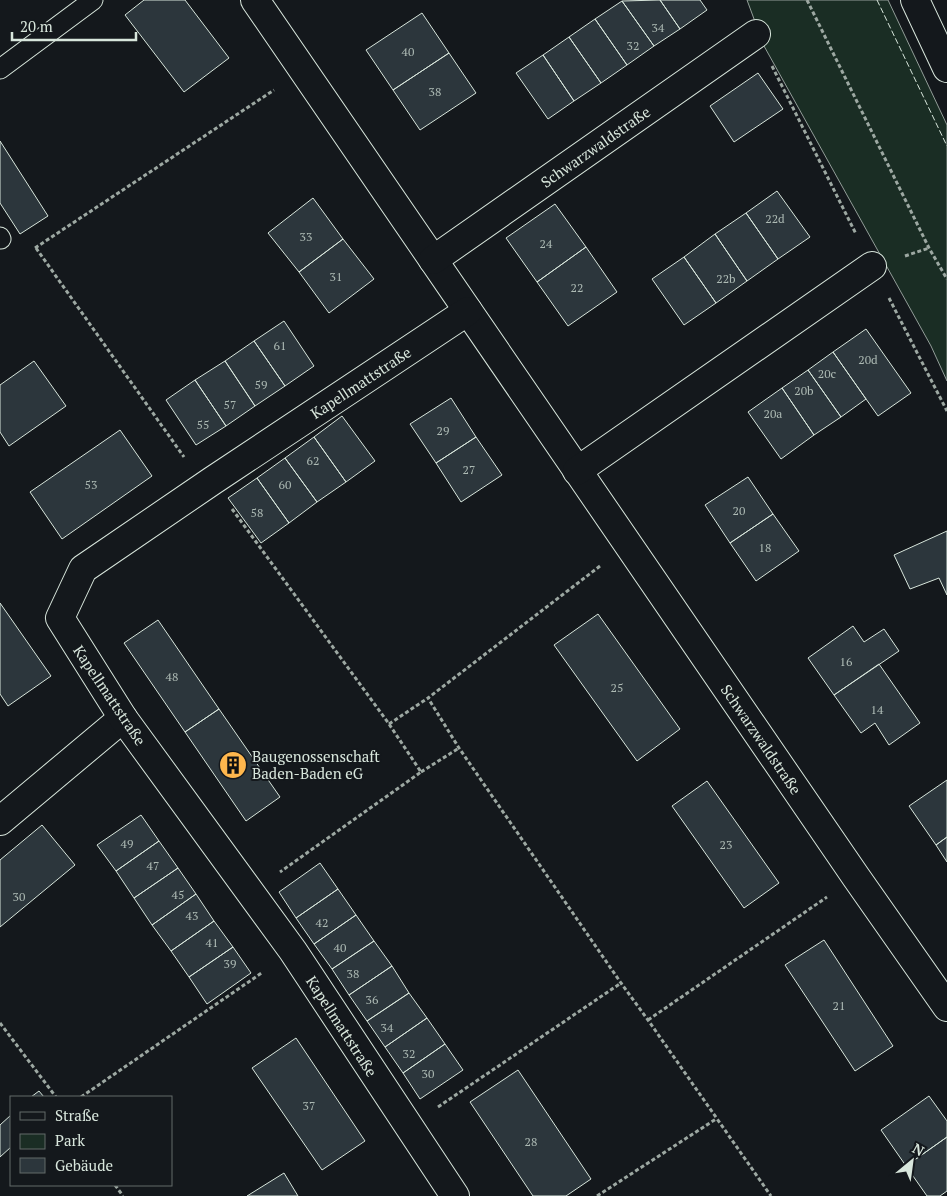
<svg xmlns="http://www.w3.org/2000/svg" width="947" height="1196" font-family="'PT Serif',serif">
<rect width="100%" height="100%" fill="#14181c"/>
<path fill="#1a2d24" stroke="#939e99" d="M747,0h141l59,125v256l-16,-35 -167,-300z"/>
<path fill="#2c363c" stroke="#d8e6dc" d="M144,0h41l44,58 -45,34 -59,-77z
M660,0l20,29 -26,17 -32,-45z
M660,0h40l7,10 -27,19z
M622,1l32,45 -27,19 -32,-46z
M422,13l27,40 -56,37 -27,-40z
M595,19l32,46 -26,18 -32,-46z
M569,37l32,46 -27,18 -31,-46z
M449,53l27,40 -56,37 -27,-40z
M543,55l31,46 -26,18 -32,-46z
M758,73l25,36 -49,33 -24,-36z
M0,141l48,75 -28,18 -20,-31z
M777,191l33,46 -32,22 -32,-46z
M313,198l30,41 -44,33 -31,-39z
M555,204l31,43 -49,35 -31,-44z
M746,213l32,46 -31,22 -32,-47z
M715,234l32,47 -31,22 -32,-46z
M343,239l31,40 -45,34 -30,-41z
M586,247l31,45 -49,34 -31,-44z
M684,257l32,46 -32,22 -32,-46z
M284,321l30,45 -29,20 -31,-45z
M866,329l45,64 -33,23 -45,-64z
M254,341l31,45 -30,20 -30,-45z
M833,352l33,47 -25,18 -33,-47z
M34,361l32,45 -57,40 -9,-14v-47z
M225,361l30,45 -29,20 -31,-46z
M808,370l33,47 -27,18 -32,-47z
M195,380l31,46 -30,19 -30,-45z
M782,388l32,47 -33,24 -33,-47z
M451,398l25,39 -40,26 -26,-39z
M342,416l33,45 -29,21 -32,-45z
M120,430l32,46 -90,63 -32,-47z
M314,437l32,45 -29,20 -32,-44z
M476,437l26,38 -41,27 -25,-39z
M285,458l32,44 -28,21 -32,-45z
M748,477l25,37 -43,29 -25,-38z
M257,478l32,45 -28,20 -33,-45z
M773,514l26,37 -43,30 -26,-38z
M947,531v64l-8,-17 -29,11 -16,-34z
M0,603l51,73 -43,30 -8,-12z
M598,614l82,115 -43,32 -83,-116z
M158,620l61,89 -34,23 -61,-89z
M853,626l11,16 20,-13 15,22 -65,44 -26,-37z
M879,664l41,59 -31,22 -14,-22 -14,10 -27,-38z
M219,709l61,88 -34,24 -61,-89z
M947,780v57l-11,8 -27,-39z
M707,781l72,102 -35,25 -72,-102z
M141,815l18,26 -43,30 -19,-26z
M42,825l33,40 -75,62v-67z
M947,837v25l-11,-17z
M159,841l19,27 -44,30 -18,-27z
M320,863l18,26 -42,29 -17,-26z
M178,868l18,26 -44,31 -18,-27z
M338,889l18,26 -42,29 -18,-26z
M196,894l18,27 -43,30 -19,-26z
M356,915l18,26 -42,28 -18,-25z
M214,921l19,26 -44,30 -18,-26z
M824,940l69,106 -38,25 -70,-106z
M374,941l18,25 -43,29 -17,-26z
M233,947l18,26 -44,31 -18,-27z
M392,966l17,27 -42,28 -18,-26z
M409,993l18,25 -42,29 -18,-26z
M427,1018l18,26 -42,29 -18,-26z
M296,1038l69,103 -43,29 -70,-102z
M445,1044l18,26 -43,29 -17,-26z
M518,1070l73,109 -25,17h-33l-63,-94z
M39,1091l5,6h-13z
M929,1096l18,25v16l-41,29 -25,-36z
M11,1115v32l-11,10v-32z
M947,1137v54l-7,5h-13l-21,-30z
M284,1173l14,23h-51z"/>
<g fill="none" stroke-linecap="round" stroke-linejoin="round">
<g stroke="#d8e6dc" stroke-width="21">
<path id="lane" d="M0,69l93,-69
M0,237l1,2"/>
</g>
<g stroke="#d8e6dc" stroke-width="30">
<g id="street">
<path id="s1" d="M255,0l601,877 91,130"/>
<path id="s2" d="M433,260l323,-226"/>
<path d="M577,471l295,-205"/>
<path d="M0,821l123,-103"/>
<path id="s3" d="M455,1196l-162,-245 -170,-233 -63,-100 23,-49 129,-88 256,-170"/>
</g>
</g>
<g stroke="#d8e6dc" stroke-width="30">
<path id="primary" d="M915,0l32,68"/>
</g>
<path stroke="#9da8a2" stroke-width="3" stroke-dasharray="4 2.5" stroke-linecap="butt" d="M807,0l122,248 18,31
M772,66l84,168
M35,248l239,-158
M36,248l148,209
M905,256l24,-8
M889,298l58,113
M232,509l157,215 32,48 -141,100
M600,566l-172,132 31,50 162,235 27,37 123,176
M389,724l39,-26
M421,772l38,-24
M648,1020l179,-123
M0,1023l56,74
M81,1097l182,-125
M438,1107l183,-124
M115,1185l8,11
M597,1196l119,-77"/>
<use href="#lane" stroke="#14181c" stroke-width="19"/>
<use href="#street" stroke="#14181c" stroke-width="28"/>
<use href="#primary" stroke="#14181c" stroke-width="28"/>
<path stroke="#d8e6dc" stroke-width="1" stroke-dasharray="6 2.5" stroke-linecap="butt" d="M877,0l70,146"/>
</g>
<defs>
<g id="building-disc" transform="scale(1.4375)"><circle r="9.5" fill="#ffb74d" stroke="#14181c"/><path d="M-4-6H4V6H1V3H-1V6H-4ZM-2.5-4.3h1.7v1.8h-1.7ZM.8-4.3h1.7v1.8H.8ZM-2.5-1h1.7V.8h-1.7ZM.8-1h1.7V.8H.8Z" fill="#111"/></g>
</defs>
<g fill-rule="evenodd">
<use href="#building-disc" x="233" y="765"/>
</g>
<g text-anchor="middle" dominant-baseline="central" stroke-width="4" stroke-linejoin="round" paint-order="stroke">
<g font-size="12" fill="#adbab4">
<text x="658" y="27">34</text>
<text x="633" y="45">32</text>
<text x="408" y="51">40</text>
<text x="435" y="91">38</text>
<text x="775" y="218">22d</text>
<text x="306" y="236">33</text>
<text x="546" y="243">24</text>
<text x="336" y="276">31</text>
<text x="726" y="278">22b</text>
<text x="577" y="287">22</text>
<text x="280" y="345">61</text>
<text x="868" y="359">20d</text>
<text x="827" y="373">20c</text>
<text x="261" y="384">59</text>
<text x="804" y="390">20b</text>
<text x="230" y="404">57</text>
<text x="773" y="413">20a</text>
<text x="203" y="424">55</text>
<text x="443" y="430">29</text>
<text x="313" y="460">62</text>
<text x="469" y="469">27</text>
<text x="91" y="484">53</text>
<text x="285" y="484">60</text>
<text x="739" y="510">20</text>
<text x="257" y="512">58</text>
<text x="765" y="547">18</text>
<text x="846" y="661">16</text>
<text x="172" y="676">48</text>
<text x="617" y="687">25</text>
<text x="877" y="709">14</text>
<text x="127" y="843">49</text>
<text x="726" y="844">23</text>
<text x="153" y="865">47</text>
<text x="178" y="894">45</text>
<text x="19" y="896">30</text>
<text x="192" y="915">43</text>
<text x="322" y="922">42</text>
<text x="212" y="942">41</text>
<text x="340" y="947">40</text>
<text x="230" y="963">39</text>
<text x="353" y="973">38</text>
<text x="372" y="999">36</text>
<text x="839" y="1005">21</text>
<text x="387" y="1027">34</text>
<text x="409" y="1053">32</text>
<text x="428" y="1073">30</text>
<text x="309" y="1105">37</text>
<text x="531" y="1141">28</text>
</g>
<g font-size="15" fill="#d8e6dc" stroke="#14181c">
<text stroke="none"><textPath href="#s2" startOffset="198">Schwarzwaldstraße</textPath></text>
<text stroke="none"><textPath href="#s3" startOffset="1089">Kapellmattstraße</textPath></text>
<text transform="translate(110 695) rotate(56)">Kapellmattstraße</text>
<text stroke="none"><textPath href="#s1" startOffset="896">Schwarzwaldstraße</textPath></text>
<text transform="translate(342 1026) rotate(57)">Kapellmattstraße</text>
</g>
<g font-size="15" fill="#d8e6dc" stroke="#14181c" text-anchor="start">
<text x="252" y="756">Baugenossenschaft<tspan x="252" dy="17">Baden-Baden eG</tspan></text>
</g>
</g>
<rect x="10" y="1096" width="162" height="90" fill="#14181c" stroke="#626a69"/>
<rect x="20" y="1112" width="25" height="8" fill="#14181c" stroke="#626a69"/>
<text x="55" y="1121" font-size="15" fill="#d8e6dc">Straße</text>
<rect x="20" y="1134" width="25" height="15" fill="#1a2d24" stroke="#626a69"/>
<text x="55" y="1146" font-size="15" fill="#d8e6dc">Park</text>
<rect x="20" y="1158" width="25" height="15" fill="#2c363c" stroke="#626a69"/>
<text x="55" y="1171" font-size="15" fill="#d8e6dc">Gebäude</text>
<g transform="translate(912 1161) rotate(29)" stroke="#14181c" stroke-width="4" paint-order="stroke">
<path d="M0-4L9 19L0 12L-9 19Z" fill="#d8e6dc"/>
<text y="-8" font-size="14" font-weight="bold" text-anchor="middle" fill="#d8e6dc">N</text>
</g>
<path d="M12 32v8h124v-8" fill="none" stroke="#d8e6dc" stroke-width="2.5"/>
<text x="20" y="32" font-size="15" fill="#d8e6dc" stroke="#14181c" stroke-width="4" paint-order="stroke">20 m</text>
</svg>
